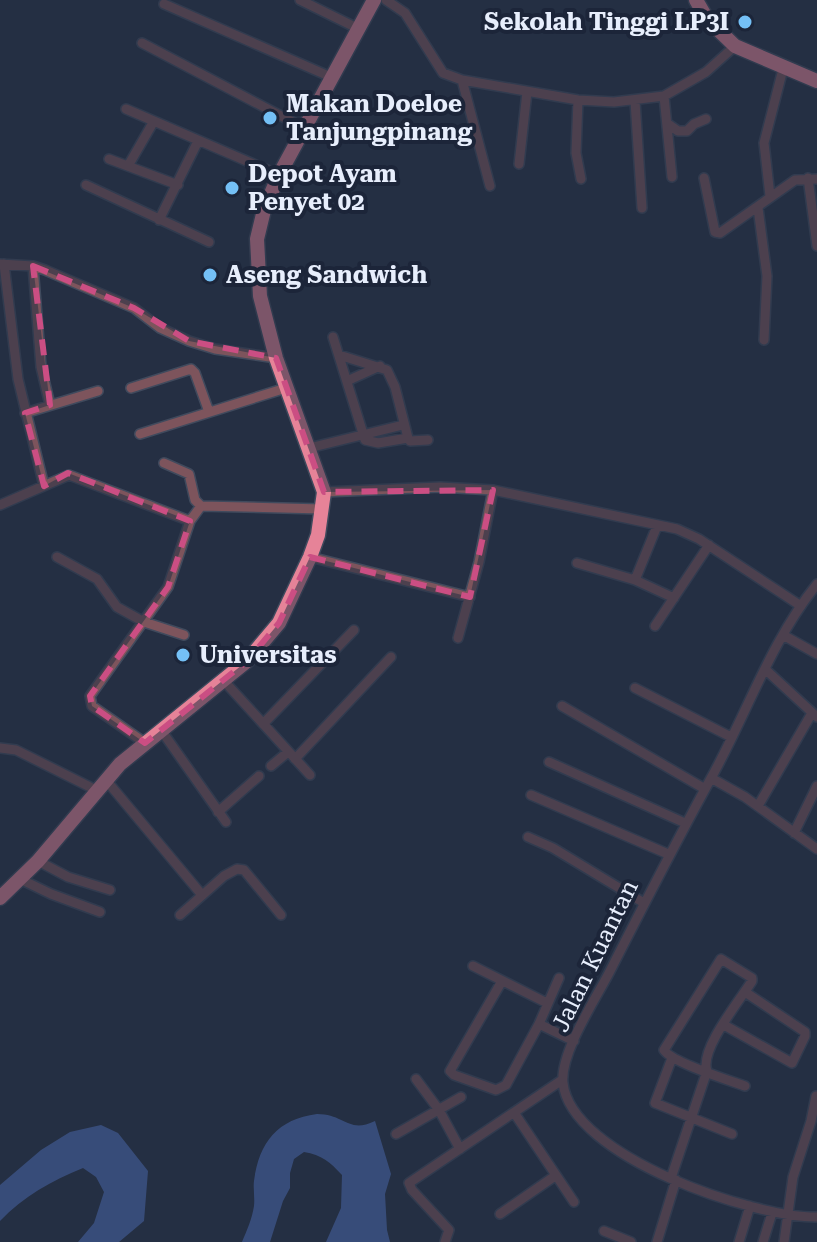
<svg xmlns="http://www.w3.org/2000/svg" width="817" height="1242" font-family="'Roboto Serif',serif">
<rect width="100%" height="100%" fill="#252f43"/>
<path fill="#4f70bb" d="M317,1114c28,0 31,20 58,7l16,53 -6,20 2,36 3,12h-64l15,-34 1,-33c-12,-13 -20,-20 -38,-23l-10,7 -4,14v15l-7,13 -13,41h-28c5,-12 10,-23 12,-36 1,-8 -1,-17 0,-25 5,-39 24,-62 63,-67z
M101,1125l17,8 30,38 -4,50 -25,21h-41l16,-19 10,-31 -8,-15 -13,-9c-32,13 -59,28 -83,53v-36l41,-35 29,-18z"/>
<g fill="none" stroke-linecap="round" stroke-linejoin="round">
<g stroke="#404a5d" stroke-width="12">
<path id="minor" d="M300,0l57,28
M386,0l19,13 38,60 19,7 116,20 36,2 50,-6 42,-24 29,-26
M164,4l167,73
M142,43l162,85
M462,80l28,106
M664,96l8,81
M578,100l-2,53 5,26
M635,101l7,107
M126,109l153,66
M668,124l10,7h9l7,-7 12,-5
M109,159l69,26
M519,164l8,-72
M128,166l26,-45
M704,178l11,54 5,1 75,-53 22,-1
M808,178l9,68
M86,185l123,57
M770,196l-6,-53 19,-74
M758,208l9,68 -3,64
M159,220l39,-79
M0,264l33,2 12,4 89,38 26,20 29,13 26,8 61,9
M4,264l14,115 26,107
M33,266l8,101 9,38
M333,337l32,103 13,3 30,-5
M339,355l48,15 8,17 13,51 2,3 18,-1
M347,381l33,-15
M131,388l60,-19 4,4 14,39
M25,413l73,-22
M140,434l146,-46
M309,448l94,-23
M164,463l25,11 6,26 6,6
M324,492l116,-5 53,3 184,39 22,10 102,67
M0,505l69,-30 121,46
M57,557l40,22 20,28 27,15 40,13
M310,557l160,40
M577,563l58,17 39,18
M635,580l22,-54
M817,584c-47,58 -71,132 -107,196 -35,64 -68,128 -101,193 -14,27 -49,80 -46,110 8,74 192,135 254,134
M655,626l54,-81
M783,635l34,19
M458,638l21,-76 14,-72
M766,670l51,47
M224,681l86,94
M635,688l96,49
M562,706l143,83
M263,724l91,-94
M161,730l65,92
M145,743l-53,-37 -2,-10 78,-109 22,-66 11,-15 121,3
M0,748l16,2 80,40
M295,759l96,-102
M549,762l136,61
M271,766l17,-14
M711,778l34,19 72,52
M106,780l96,115
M531,795l137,59
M758,806l54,-93
M218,812l41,-36
M794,833l23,-47
M528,837l25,11 91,55
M38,861l30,16 42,13
M20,879l31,15 49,18
M180,915l44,-39 13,-7 7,1 37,45
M473,966l74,37
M502,981l-52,90 4,4 42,15 10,-5 33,-61 20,-46
M539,1024l35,17
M724,1025l68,38 13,-27v-4l-60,-40
M672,1058l-17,45 77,31
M416,1079l23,31 21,39
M515,1114l59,88
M396,1134l65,-37
M671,1178l36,-107c-8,-21 33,-71 45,-90v-3l-31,-19 -57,91c7,12 64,30 81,36
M500,1214l55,-38
M604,1231l27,11
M445,1242l4,-12 -37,-40 -3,-7 153,-103
M657,1242l19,-62
M739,1242l11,-36
M763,1242l9,-29
M784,1242l9,-65 18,-56 5,-25"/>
</g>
<g stroke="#404a5d" stroke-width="17">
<path id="highway" d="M696,0l11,19 28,27 82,35
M0,898l38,-37 82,-97 127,-103 32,-38 31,-66 8,-22 6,-43 -48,-134 -16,-62 -3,-57 7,-29 15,-35 95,-175"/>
</g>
<use href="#minor" stroke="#7d545c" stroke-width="9"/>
<use href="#highway" stroke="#e68398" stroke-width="14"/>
</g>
<path d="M0 0H817V1242H0ZM33,266l101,42 55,33 87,17 48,134 169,-2 -23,107 -160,-40 -31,66 -32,38 -102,82 -53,-37 -2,-10 78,-109 22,-66 -122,-48 -24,13 -19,-73 25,-8z" fill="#252f43" fill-opacity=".55" fill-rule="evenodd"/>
<path fill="none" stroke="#cb4e83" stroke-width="6" stroke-dasharray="16 10" stroke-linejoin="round" d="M33,266l101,42 55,33 87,17 48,134 169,-2 -23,107 -160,-40 -31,66 -32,38 -102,82 -53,-37 -2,-10 78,-109 22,-66 -122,-48 -24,13 -19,-73 25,-8z"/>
<g fill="#74c0f6" stroke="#1c2539" stroke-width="3">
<circle cx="745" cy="22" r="8"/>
<circle cx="270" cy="118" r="8"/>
<circle cx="232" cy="188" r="8"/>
<circle cx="210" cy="275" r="8"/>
<circle cx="183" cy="655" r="8"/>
</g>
<g text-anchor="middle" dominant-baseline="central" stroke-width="8" stroke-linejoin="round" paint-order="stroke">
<g font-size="24" font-weight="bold" fill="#e7eefc" stroke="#1c2539" text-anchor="start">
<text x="729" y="22" text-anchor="end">Sekolah Tinggi LP3I</text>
<text x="286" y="104">Makan Doeloe<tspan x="286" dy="28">Tanjungpinang</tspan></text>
<text x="248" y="174">Depot Ayam<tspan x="248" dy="28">Penyet 02</tspan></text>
<text x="226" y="275">Aseng Sandwich</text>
<text x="199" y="655">Universitas</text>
</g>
<g font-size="24" fill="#e7eefc" stroke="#1c2539">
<text transform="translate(595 956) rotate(-64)">Jalan Kuantan</text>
</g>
</g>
</svg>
